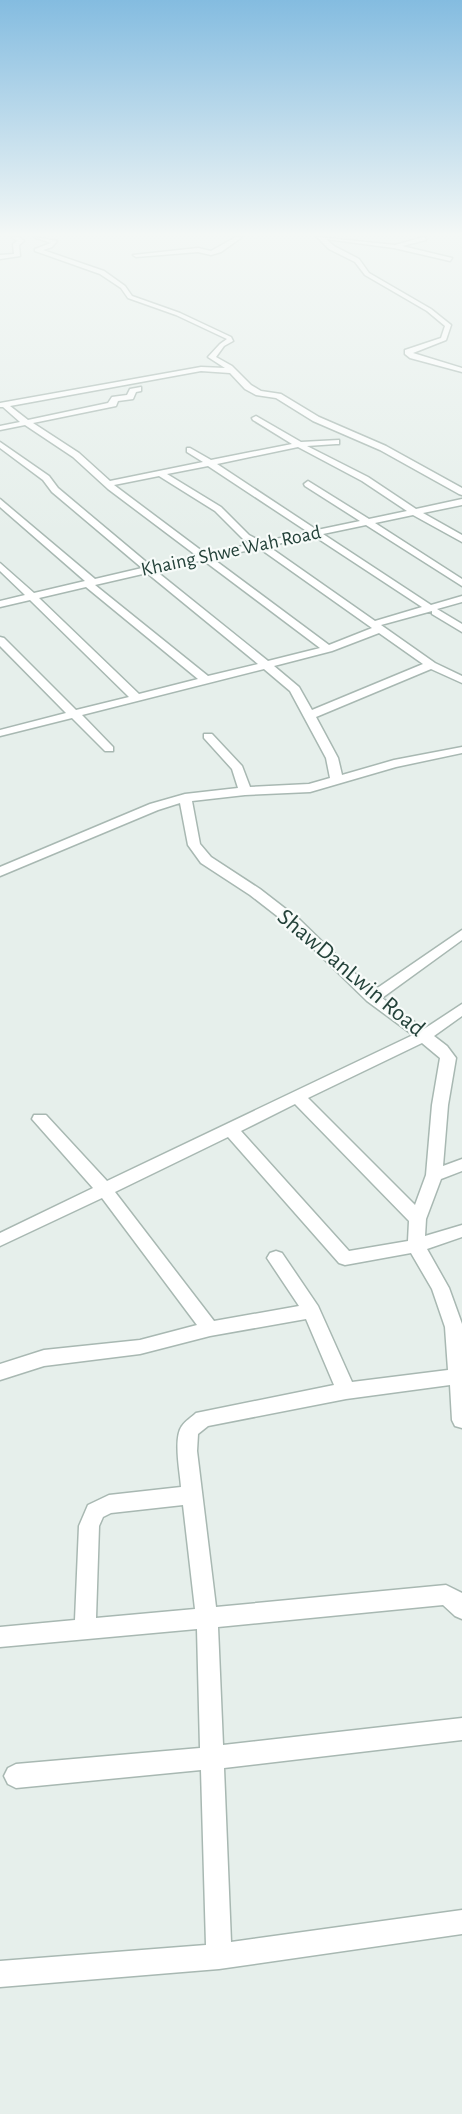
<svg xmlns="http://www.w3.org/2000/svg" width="462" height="2114" font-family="'Alegreya Sans',sans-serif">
<rect width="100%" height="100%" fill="#e6efeb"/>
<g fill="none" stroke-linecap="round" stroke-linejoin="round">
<g stroke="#a8b8b2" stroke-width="3">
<path id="minor" d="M12,237h7l5,4 -5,4 1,11 -20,3v-4l14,-1 -1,-10 4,-3z
M34,237l23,4 -5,6 -9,3 61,21 21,15 7,10 48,17 51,24 2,4 -9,5 -8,11 16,9 19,19 10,6 20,3 38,23 67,29 76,42v7l-3,-1 -79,-44 -67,-29 -37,-23 -20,-3 -11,-6 -15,-16 -29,-2 -191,35 18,14 80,-17 4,-6 15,-2 3,-6 11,-2v4l-5,1 -3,7 -15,2 -2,5 -83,17 46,30 31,28 93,-19 -16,-10v-4h3l21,12 81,-16 -39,-24 -1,-2 4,-2 45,26 38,-2v4h-3l-29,2 61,31 48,32 46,-10v6l-39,8 39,22v7l-49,-27 -38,8 87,56v7l-96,-61 -43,9 108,71 31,-9v6l-25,7 25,15v8l-30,-18v-3l-51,14 54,38 27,13v7l-31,-14 -115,48 22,41 4,17 52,-15 68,-13v6l-66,14 -86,25 -65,3 -53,6 8,43 11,13 49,32 40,31 73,71 89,-61v10l-80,58 42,31 38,-25v12l-28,20 13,10 9,12 -8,47 -5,61 19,-7v12l-21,8 -15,40 -1,17 37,-11v12l-35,12 22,39 13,36v104l-7,-2 -3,-6 -2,-35 -104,14 -138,27 -10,8 -1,17 19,156 230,-22 16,8v26l-7,-3 -12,-11 -225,22 5,118 239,-27v22l-238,28 7,174 231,-32v24l-243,35 -219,18v-26l206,-16 -5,-175 -185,18 -8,-4 -4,-8 4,-8 8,-4 184,-16 -3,-119 -197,18v-20l75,-7 4,-94 9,-21 21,-10 72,-8c-1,-15 -8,-49 1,-61 3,-5 10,-9 14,-13l138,-28 -28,-66 -96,17 -70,18 -96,12 -44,14v-16l44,-14 96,-10 57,-15 -95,-127 -102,48v-13l93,-45 -61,-69 2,-4h12l61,66 306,-146 -46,-34 -77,-75 -40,-31 -49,-32 -13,-18 -8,-42 -22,7 -158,66v-9l150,-63 35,-10 53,-6 -6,-19 -28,-31v-4h8l30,32 8,21 59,-3 21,-6 -4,-20 -36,-67 -26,-22 -182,46 31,32v4h-8l-33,-33 -72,18v-6l66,-17 -66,-67v-9l4,1 72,72 53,-13 -99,-97 -30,7v-6l25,-6 -25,-24v-8l34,30 51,-12 -85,-74v-8l95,80 47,-11 -90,-76 -9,-12 -43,-32v-6l49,34 9,12 93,78 46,-10 -89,-67 -35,-32 -48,-32 -25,5v-4l20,-4 -17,-15h-3v-4l201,-36 24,1 -17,-11 12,-13 7,-5 -51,-24 -48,-17 -7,-10 -21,-14 -65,-23v-2l16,-6zM298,447l64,34 45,30 -38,8 -61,-38 -4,3 1,2 55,35 -43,9 -100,-66zM208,466l100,66 -46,10 -13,-7 -28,-28 -54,-33zM159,476l56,35 28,28 9,5 -46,10 -92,-69zM314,536l108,71 -47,14 -107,-75zM259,548l113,80 -43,17 -117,-87zM203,560l117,88 -52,13 -112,-90zM147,573l111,91 -50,12 -113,-91zM86,587l112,92 -59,15 -100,-96zM379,633l44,31 -111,46 -13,-23 -25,-21 58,-15zM422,1043l18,15 -8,47 -6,70 -11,30 -107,-107zM295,1104l114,117 -1,20 -59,10 -108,-120zM228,1137l111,126 6,2 66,-12 21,36 13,38 3,43 -96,12 -34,-76 -36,-53 -6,-2 -6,2 -3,5 32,48 -85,15 -99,-129zM183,1505l12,104 -99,9 3,-92 4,-9 8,-4z
M236,237h6l-21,15 -10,3 -13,-3 -62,5 -3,-2 65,-7 13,3z
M317,237l78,8 29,-8 2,3 -24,6 50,12 -2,3 -56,-13 -68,-9 8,7 25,13 10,14 62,36 20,16 -5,15 -33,13 49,15v4l-52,-14 -5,-4v-4l36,-12 4,-12 -18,-15 -62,-36 -10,-13 -26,-13z"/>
</g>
<use href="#minor" fill="#fff" fill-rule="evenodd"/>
</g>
<linearGradient id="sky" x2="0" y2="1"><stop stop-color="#84bce0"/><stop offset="0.44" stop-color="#f4f8f6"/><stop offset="1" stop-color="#f4f8f6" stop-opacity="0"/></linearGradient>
<rect width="462" height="533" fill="url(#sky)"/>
<g text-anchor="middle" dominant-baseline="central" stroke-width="4.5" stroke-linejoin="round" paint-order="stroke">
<g font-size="20" fill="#24423a" stroke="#f7fbf9">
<text transform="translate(231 551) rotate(-12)">Khaing Shwe Wah Road</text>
</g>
<g font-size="24" fill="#24423a" stroke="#f7fbf9">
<text transform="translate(351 973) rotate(40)">ShawDanLwin Road</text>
</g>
</g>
</svg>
